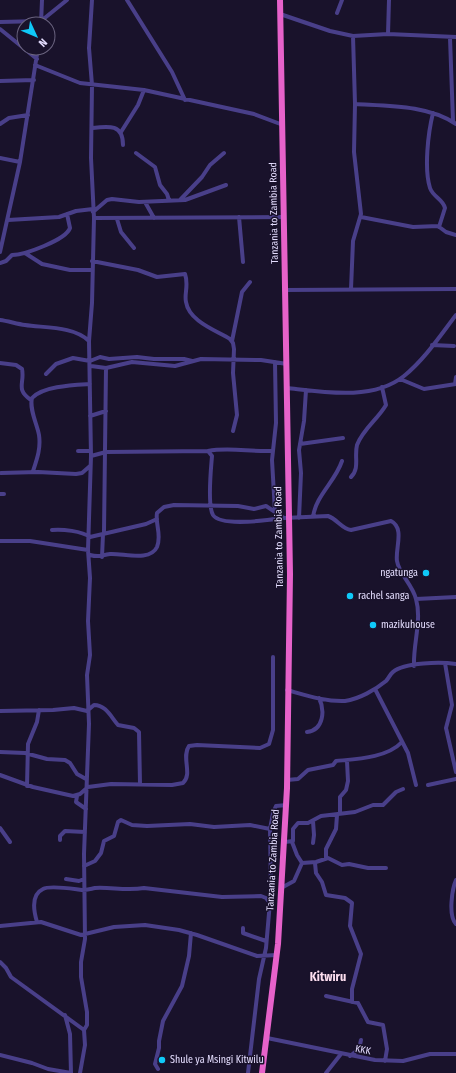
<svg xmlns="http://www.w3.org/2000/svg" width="456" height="1073" font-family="'Fira Sans Condensed',sans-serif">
<rect width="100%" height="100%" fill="#19122b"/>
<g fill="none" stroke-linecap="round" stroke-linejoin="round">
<path stroke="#493f89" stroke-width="4" d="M127,0l45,72 13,28
M337,13l5,-13
M280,14l50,17 23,5 35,-2 68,3
M0,22l41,-1 26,-21
M41,24l1,-24
M0,29l37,30
M388,34l1,-34
M450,38l3,83
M35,65l45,18 64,7 110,24 29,11
M0,81l34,-1
M355,104c33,2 73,1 101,20
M433,113c-5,20 -9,56 -3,75 3,9 13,11 15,20l-6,19
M0,124l9,-6 19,-3
M92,128c17,-2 31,-4 31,17
M121,132l17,-27 6,-15
M136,153l19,14 5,18 7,9 2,6
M0,158l20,4
M180,200l22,-23 8,-12 14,-12
M145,202l9,16
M93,212l14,-12 5,-1 27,3 46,-2 41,-15
M239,217l4,45
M361,217l52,10 25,-1 8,6 10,3
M94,218l190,-1
M117,219l4,13 13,16
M8,220l51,-3 17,-6 17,-2
M0,252l20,-90 18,-114
M25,253l17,11 28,6h22
M92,261l46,9 19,7 28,-3c4,11 -1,20 1,28 3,19 29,28 44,37l3,4 1,6 -1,24 4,42 -4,16
M0,263l6,-2 6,-6c12,0 54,-15 58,-27l-3,-14
M351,289l2,-48 8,-27 -7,-62 1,-48 -2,-68
M284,290l172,-1
M0,320c8,1 17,4 25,5 19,3 49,1 64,16
M232,341l10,-49 8,-10
M432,345l22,1
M275,362l1,61 -4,37 3,52
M0,363l16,2 6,4c3,14 -7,20 9,31
M91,366l15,2 26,-6 43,4 26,-7 60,1 26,4
M46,374l10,-10 17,-6 17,3 10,-4 9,2 28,-2 17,2h30l8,2
M400,379l24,10 32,-5
M455,384l1,-7
M287,388c36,4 86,13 117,-12 20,-16 36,-40 52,-61
M90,416l16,-5
M300,444l43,-6
M78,451h13
M208,451c21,-4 42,1 64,0
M91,456l15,-4 102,-1 4,5c-1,13 -5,49 1,59 8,12 56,5 69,3
M33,471c4,-12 8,-23 6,-36 -2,-11 -10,-26 -7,-37 11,-12 42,-13 58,-14
M1,473l37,-1 38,2 6,-1 8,-7
M351,477c9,-9 3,-20 6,-32 6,-16 21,-26 29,-40l-4,-18
M0,494h4
M313,517c3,-22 22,-35 29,-56
M299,518l2,-45 -2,-23 5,-29 2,-31
M52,530c10,-1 30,1 38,7l56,-13 11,-5
M104,532l2,-164
M0,541h30l58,9
M90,555c11,3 11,0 20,-1 13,-1 40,8 47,-7 5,-12 -2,-23 0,-34l7,-6 10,-2 64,1 16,3 12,-3 18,12 44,-2c9,3 14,13 23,14l40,-9c14,7 4,28 6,40 2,13 15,23 19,38 6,21 -3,45 -2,67
M102,557l1,-23
M416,599l40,-2
M445,663l7,42 -6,23 10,44
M375,689l33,64 8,32
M287,690c18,5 39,12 58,11 14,-2 30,-11 41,-20 3,-3 4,-7 7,-9 11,-10 49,-10 63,-8
M0,711l53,-1 21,-2 13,3 7,-6c12,0 17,12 24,20l16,3 5,4 1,52
M307,732c17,-2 18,-22 12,-34
M0,752l25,1 22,6 18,1 5,3 7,11 9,5
M0,775l33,12 40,9 7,-2 8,-7 23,-3 61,1 11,-2c10,-9 -2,-26 6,-37l8,-1 63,3 9,-4 4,-14v-73
M287,780l11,-1 10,-9 25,-5 3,-4c20,-2 51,-3 66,-19
M428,785l28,-6
M27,786l1,-42 9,-22 2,-12
M77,796l-1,6 10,7
M340,814v-17l6,-7 2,-9 -1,-20
M313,821l1,14 -1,8
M0,828l10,14
M60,840v-4l5,-5 20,1
M285,842l8,-1v-12l5,-6h10l13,-7 34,-4 18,-7h10l13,-13 7,-3
M292,842l5,13 5,8
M326,858v-9l10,-20 1,-14
M315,863l1,10 6,9 4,13 19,3 7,5 -2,23 11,28 -9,35v13
M84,866l11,-5 6,-8 3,-12 10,-5 4,-14 3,-2 11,5 15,1 43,-2 24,3 36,-2 20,4
M66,879l13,2 5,-2
M456,880c-4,9 -8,36 0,44
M283,887l11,-6 8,-18 14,-1 12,-4 14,7 7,-1 19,4h18
M37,922c-3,-10 -7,-27 6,-33 7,-4 30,0 39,1 5,0 8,-1 13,-2 16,-1 32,3 49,0l78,9 39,-1 5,2 4,5
M0,926l41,-4 40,13 33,-8 31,-2 34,5 18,5 60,21 20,-1
M243,928v5l23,8
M0,962l6,6 5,9 73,53
M326,996l32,7 10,19 15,3 4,24 -2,12
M65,1015l5,19 1,39
M267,1038l108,22 28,1 27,-7h26
M0,1055l32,8 16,6 23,4
M350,1056l9,-7 2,-9
M158,1069l-3,-5 4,-16v-7l4,-20 19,-35 7,-30 2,-23
M80,1073l5,-28 -1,-15 3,-5v-13l-6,-35v-15l4,-23 -1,-85 5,-130 -2,-49 3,-20 -2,-34 2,-43 -2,-28 3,-94 -2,-115 3,-38 2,-85 -3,-60 1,-73 -3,-37 3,-48
M248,1073l11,-94 7,-31 5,-58 -1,-61 3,-16 3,-7 11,-1
M326,1073l15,-19"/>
<path stroke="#e662ca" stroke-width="6" d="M262,1073l16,-129 9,-156 3,-214 -10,-574"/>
</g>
<g fill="#0fc9f8" stroke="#19122b" stroke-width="1.5">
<circle cx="426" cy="573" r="4"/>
<circle cx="350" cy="596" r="4"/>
<circle cx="373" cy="625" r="4"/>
<circle cx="162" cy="1060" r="4"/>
</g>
<g text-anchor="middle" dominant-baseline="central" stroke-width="3" stroke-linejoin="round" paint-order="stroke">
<g font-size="10" fill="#e4ddfe" stroke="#19122b">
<text transform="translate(274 213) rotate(-91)">Tanzania to Zambia Road</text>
<text transform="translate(279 537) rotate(-91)">Tanzania to Zambia Road</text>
<text transform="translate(273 860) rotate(-87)">Tanzania to Zambia Road</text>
<text transform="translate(363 1050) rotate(10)">KKK</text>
</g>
<g font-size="10" fill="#e4ddfe" stroke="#19122b" text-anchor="start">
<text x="418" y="573" text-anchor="end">ngatunga</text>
<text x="358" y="596">rachel sanga</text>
<text x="381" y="625">mazikuhouse</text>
<text x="170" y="1060">Shule ya Msingi Kitwilu</text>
</g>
<g font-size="12" font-weight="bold" fill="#fedff0" stroke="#19122b">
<text x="328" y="977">Kitwiru</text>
</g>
</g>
<g transform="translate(36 36) rotate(134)"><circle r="19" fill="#19122b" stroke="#6a637f"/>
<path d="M0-3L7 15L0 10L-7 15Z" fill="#0fc9f8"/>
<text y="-6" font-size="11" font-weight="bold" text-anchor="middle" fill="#e4ddfe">N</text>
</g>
</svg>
